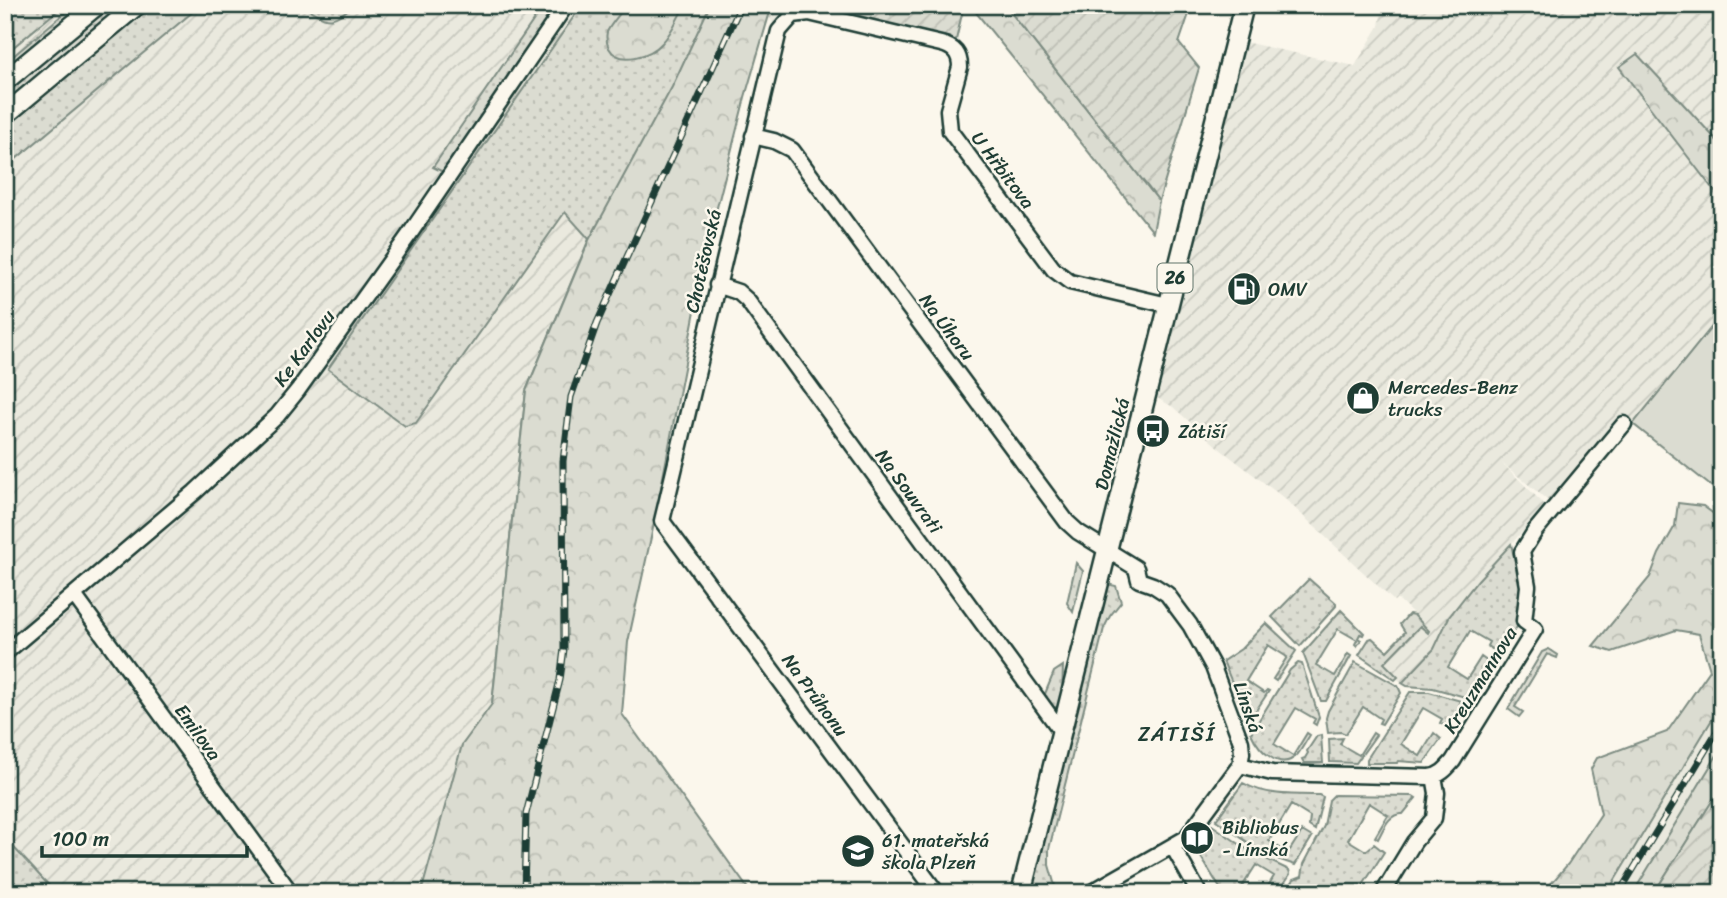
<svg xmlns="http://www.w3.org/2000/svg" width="1727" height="898" font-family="Sriracha,sans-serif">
<defs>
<pattern id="industrial-furrows" width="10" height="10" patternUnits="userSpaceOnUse" patternTransform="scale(1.75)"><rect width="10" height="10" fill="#eae9de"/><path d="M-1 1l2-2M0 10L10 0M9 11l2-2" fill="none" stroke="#c8c9bf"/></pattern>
<pattern id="grass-dots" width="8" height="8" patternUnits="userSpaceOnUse" patternTransform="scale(1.75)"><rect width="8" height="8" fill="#dbdcd1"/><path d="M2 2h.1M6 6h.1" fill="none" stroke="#bcbeb4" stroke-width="1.8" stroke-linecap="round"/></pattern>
<pattern id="forest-crowns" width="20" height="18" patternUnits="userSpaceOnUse" patternTransform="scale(1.75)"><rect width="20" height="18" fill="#dbdcd1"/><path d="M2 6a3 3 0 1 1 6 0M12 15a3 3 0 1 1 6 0" fill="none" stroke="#bcbeb4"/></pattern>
<pattern id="garden-furrows" width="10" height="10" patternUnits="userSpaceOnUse" patternTransform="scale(1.75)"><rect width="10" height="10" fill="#dbdcd1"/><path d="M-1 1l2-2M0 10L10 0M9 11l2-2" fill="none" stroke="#bcbeb4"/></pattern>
</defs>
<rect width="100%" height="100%" fill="#fbf7ec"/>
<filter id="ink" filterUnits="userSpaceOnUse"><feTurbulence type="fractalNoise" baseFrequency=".0143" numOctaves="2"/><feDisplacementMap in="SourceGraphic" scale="14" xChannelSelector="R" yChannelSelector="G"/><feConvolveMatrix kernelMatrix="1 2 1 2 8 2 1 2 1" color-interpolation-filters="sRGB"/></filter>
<g filter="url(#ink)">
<path fill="#eae9de" d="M1722,703v44l-89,146h-26z"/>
<path fill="url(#industrial-furrows)" d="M5,5h577l-254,364 88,54 149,-211 24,28 -63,151 -34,313 -30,41 -14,52 118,96h-561z
M772,5h54l-3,9 -14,-1 -30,18 -11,-15z
M1383,5h339v141l-84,-92 -18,13 102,134v113l-160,198 -60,-49 44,43 -67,73 -30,38 -15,32 -32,34 -21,-20 40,-42 -24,-23 -3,3 -110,-103 -64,-49 -47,-42 -16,-9 87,-356 111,24 24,-40z"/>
<path fill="url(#grass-dots)" stroke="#7d8c82" stroke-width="2" d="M5,5h59l-59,49z
M74,5h10l-79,65v-7z
M110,5h16l-121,100v-13z
M152,5h49l-196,163v-41z
M298,5h56c-29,24 -27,11 -56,0z
M544,5h16l-112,165 -7,1 -8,-4z
M582,5h190l-285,744 39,-358 63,-152 -24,-27 -149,211 -11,3 -77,-57z
M1511,544l11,47 -1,31 -8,10 -7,4 -11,15 -8,-5 2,-4 -19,-11 -22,36 19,12 14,-22 7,5 -20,33 -3,2 -32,-9 -26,-2 -5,-3 32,-34 15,-32 29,-37z
M1076,563l7,8 -10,41 -6,-9z
M1309,579l27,24v3l-36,40 -28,-29z
M1107,584l9,2 5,16 -11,14 -6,12 -55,221v16l8,28h-28z
M1341,610l23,23 -1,2 -3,-1 -2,4 3,2 -4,6 -2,-2 2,-4 -19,-11 -22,36 19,11 13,-22 3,2 -25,45h-5l-18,-48z
M1409,614l5,1 15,16 -1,2 -8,-7 -36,37 14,14 -3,3 -36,-25 10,-16 3,-1 15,13 18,-19 -5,-8z
M1266,623l30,28 -20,30 -3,-2 14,-22 -19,-12 -22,36 18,12 3,-3 2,1 -16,24 -3,-1 -3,5 -24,-58 18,-12z
M1549,649l9,6 -1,3 -10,-4 -32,53 8,5 -4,5 -11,-8 34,-57z
M1355,662l43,24 3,7 -19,31 -3,-1 2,-4 -18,-12 -17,27 -5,-2 -13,1 -2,-15 2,-7z
M1298,663l4,1 17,53 -3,8 -3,-2 2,-4 -19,-11 -22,36 19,12 14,-23 3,2c-4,6 -8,14 -12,19 -18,20 -40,-5 -47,-21l39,-63z
M1063,666l-1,33 -3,7 -8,3 -9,-8 12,-29z
M1410,692h19l32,9 1,3 -15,23 -7,-4 2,-4 -19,-11 -22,36 19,12 14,-23 7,6 -17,24 -26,-2 -1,2h-30v-4z
M1373,733l3,2 -20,28 -26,-1 -1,-23 14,-1 -3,6 19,11z
M1317,736l4,-1 2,28h-19l-2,-4 3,-1 3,-5 -1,-2z
M1243,783c23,13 50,12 76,12l4,2 -8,33 -6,-4 1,-9 -19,-12 -22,36 19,12 14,-22 10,6 -17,28 -29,-10 -50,-35z
M1334,795l79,1 3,2 -13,16c-14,-1 -19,14 -25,25l-3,-2 13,-22 -19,-12 -21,37 18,11 8,-7 10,8 -26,41h-72l8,-14 8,-3 2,-12 20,-38 5,-26z
M1212,825l39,27 38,18 1,4 -12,19h-14l10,-17 -18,-11 -18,28h-15l-27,-44 6,-11 3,2 6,-8 -3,-3z
M5,838l49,53 2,2h-48l9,-8 -12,-14z"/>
<path fill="url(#forest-crowns)" stroke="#7d8c82" stroke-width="2" d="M626,5h59c-7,12 -13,28 -23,38 -11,13 -43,23 -53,5 -2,-4 -3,-11 -2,-16 4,-9 14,-19 19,-27z
M710,5h62l-27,92 -37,146 -53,276 -27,123 -6,72 129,179h-330l41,-148 30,-41 34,-313 63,-151 83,-153z
M970,5h35l154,196 -6,31z
M1637,54l85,92v55l-103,-134z
M1678,503l25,3 19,14v183l-115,190h-64l25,-29 33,-50 -10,-45 6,-11 70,-26 43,-62 -11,-36 -23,-4 -64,22 -19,-6 57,-69 9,-23 16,-28z
M1722,747v65l-8,-13 -60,94h-21z"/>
<path fill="url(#garden-furrows)" stroke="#7d8c82" stroke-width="2" d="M826,5h138l-10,44 -131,-35z
M1005,5h187l-13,38 20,25 -40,133z
M1714,798l8,14v81h-68z"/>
<path fill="#dbdcd1" stroke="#7d8c82" stroke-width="2" d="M1722,314v181l-89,-71z"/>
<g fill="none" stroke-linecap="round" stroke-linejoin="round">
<g stroke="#1f3d34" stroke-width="19">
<path id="minor" d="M753,136l21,5 18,9 275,372 11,10 58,36 3,12 14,5 14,9 23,31 23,42 28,75 1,11 -2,12 -54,73 -96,55
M717,285l21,7 9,8 314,431
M74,595l217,298
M5,653l190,-161 82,-76 21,-26 111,-155 157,-230
M1240,765l32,8 157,4c11,-1 17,-8 24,-16l82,-132 -11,-8 4,-35 -6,-34 13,-21 89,-107
M1173,847l26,46
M937,893l-275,-372 117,-490 14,-16 16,-2 132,31c13,3 19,10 19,23l-12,43 2,21 104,139 16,12 98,23
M1383,893l31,-51 20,-24 3,-25 -3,-17"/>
</g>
<g stroke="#1f3d34" stroke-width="23">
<path id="major" d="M5,81l92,-76
M5,115l132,-110
M1021,893l223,-888"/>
</g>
<use href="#minor" stroke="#fbf7ec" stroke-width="14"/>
<use href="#major" stroke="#fbf7ec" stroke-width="18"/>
<g stroke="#1f3d34" stroke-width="7">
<path id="rail" d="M524,893l2,-79 34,-134 4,-31 -1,-188 8,-64 26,-74 144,-318
M1619,893l103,-170"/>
</g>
<use href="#rail" stroke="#fbf7ec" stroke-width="4.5" stroke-dasharray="13" stroke-linecap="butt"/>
</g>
</g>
<defs>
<g id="fuel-disc" transform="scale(1.75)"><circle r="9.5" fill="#1f3d34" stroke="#fbf7ec"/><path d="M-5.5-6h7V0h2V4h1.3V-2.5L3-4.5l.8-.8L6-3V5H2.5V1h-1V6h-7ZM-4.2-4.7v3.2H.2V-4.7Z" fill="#fff"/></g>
<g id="shop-disc" transform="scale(1.75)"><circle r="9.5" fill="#1f3d34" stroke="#fbf7ec"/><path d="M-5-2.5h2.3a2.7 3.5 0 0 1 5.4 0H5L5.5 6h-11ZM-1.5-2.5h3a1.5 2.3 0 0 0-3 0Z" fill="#fff"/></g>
<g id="bus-disc" transform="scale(1.75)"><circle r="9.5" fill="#1f3d34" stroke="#fbf7ec"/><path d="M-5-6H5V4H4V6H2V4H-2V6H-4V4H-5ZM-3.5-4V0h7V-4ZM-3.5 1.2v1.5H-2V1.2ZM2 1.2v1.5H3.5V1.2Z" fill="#fff"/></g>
<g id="library-disc" transform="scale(1.75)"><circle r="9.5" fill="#1f3d34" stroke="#fbf7ec"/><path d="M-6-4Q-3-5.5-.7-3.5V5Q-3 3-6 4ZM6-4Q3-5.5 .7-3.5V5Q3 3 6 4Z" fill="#fff"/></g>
<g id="school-disc" transform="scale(1.75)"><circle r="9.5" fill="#1f3d34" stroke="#fbf7ec"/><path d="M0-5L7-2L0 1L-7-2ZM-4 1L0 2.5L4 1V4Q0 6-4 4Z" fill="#fff"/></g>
</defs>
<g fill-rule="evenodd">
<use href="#fuel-disc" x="1244" y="289"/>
<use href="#shop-disc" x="1363" y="398"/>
<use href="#bus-disc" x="1153" y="431"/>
<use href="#library-disc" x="1197" y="838"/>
<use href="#school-disc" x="858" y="851"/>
</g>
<g text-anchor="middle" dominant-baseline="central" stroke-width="5" stroke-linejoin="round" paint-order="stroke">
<rect fill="#fbf7ec" stroke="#61756b" stroke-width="2" x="1157.5" y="263.5" width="35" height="29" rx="5"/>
<g font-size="18" font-weight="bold" fill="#1f3d34">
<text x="1175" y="278">26</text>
</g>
<g font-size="19" fill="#1f3d34" stroke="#fbf7ec">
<text transform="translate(1003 170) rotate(53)">U Hřbitova</text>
<text transform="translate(703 261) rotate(-77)">Chotěšovská</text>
<text transform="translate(947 327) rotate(53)">Na Úhoru</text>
<text transform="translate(304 348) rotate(-54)">Ke Karlovu</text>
<text transform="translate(1112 444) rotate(-76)">Domažlická</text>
<text transform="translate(909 491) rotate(54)">Na Souvrati</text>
<text transform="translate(1480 680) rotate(-58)">Kreuzmannova</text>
<text transform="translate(815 695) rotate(54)">Na Průhonu</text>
<text transform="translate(1248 707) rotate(71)">Línská</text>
<text transform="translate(198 732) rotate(54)">Emilova</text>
</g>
<g font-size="19" fill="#1f3d34" stroke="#fbf7ec" text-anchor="start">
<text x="1268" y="289">OMV</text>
<text x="1388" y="387">Mercedes-Benz<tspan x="1388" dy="22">trucks</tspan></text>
<text x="1178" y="431">Zátiší</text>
<text x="1222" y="827">Bibliobus<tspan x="1222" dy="22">- Línská</tspan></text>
<text x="882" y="840">61. mateřská<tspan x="882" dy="22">škola Plzeň</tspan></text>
</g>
<g font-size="21" letter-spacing="2" fill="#1f3d34" stroke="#fbf7ec">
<text x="1177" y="734">ZÁTIŠÍ</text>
</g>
</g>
<rect width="1727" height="898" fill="none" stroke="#fbf7ec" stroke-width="28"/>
<rect x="14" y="14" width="1699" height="870" fill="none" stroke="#1f3d34" stroke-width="2.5" filter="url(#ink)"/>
<path d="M42 846v10h205v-10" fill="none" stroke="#1f3d34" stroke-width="3.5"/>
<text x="52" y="846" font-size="21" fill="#1f3d34" stroke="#fbf7ec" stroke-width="5" paint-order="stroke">100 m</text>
</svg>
